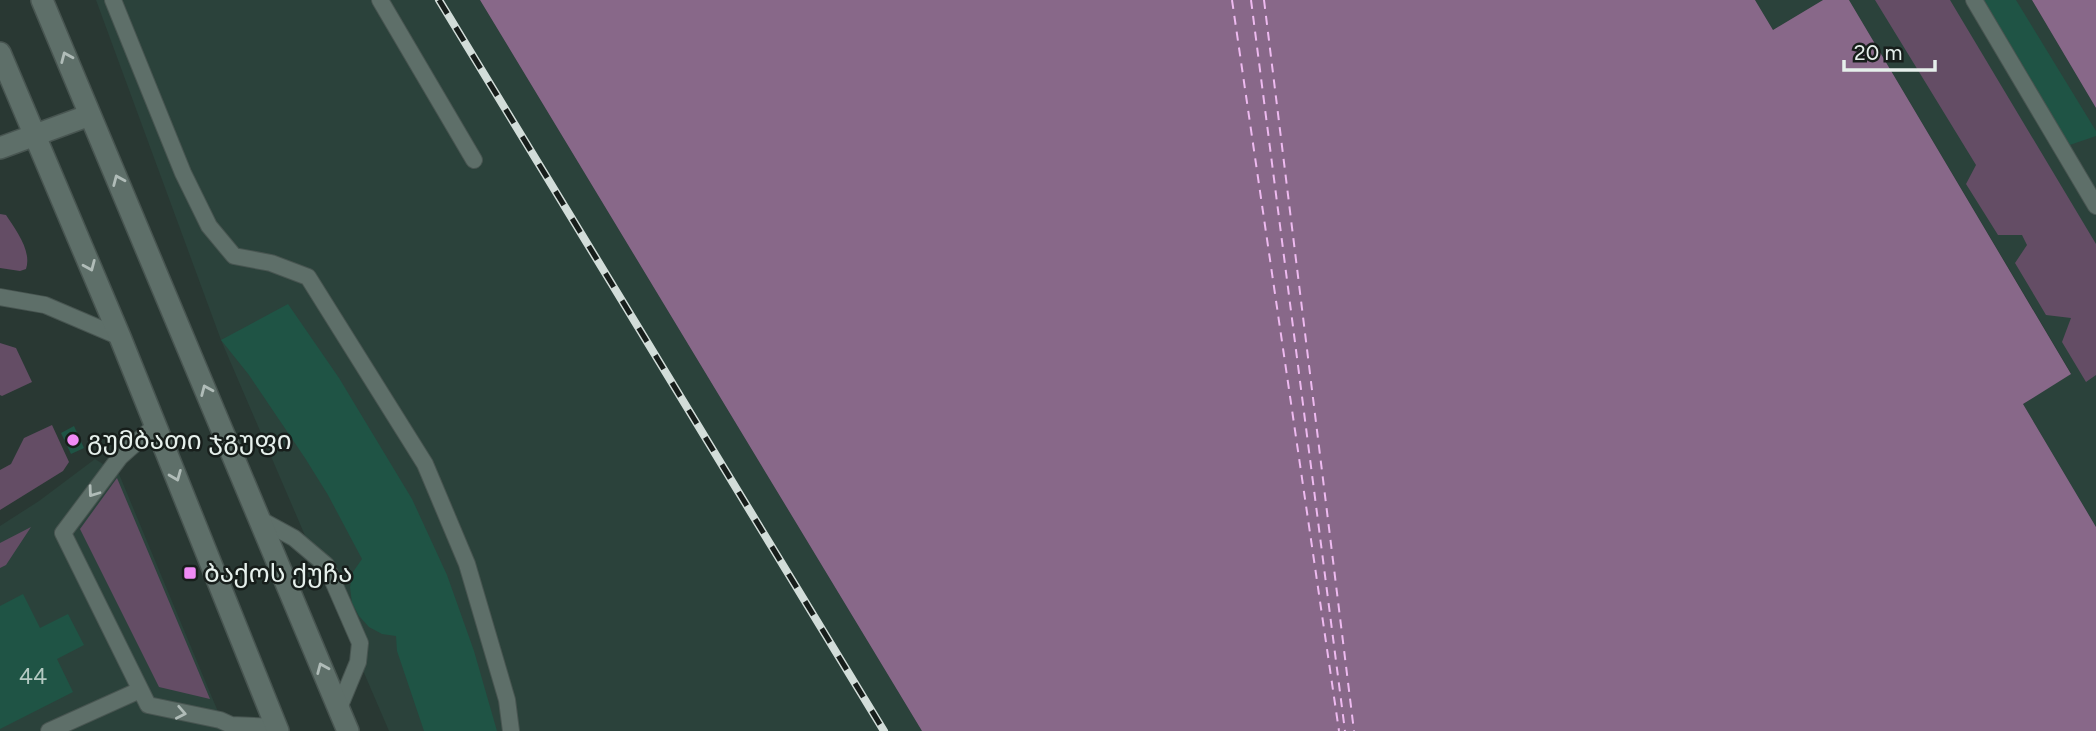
<svg xmlns="http://www.w3.org/2000/svg" width="2096" height="731" font-family="Figtree,'Noto Sans Georgian',sans-serif">
<rect width="100%" height="100%" fill="#293833"/>
<path fill="#2b423b" d="M96,0h384l442,731h-533l-168,-391z
M1755,0h68l-50,30z
M1849,0h183l64,108v419l-73,-123 48,-31z
M95,459l24,15 107,257h-226v-205l39,-25z"/>
<path fill="#644d65" d="M1875,0h75l146,244v131l-10,7 -24,-40 9,-24 -25,-3 -31,-52 12,-18 -5,-10h-24l-32,-51 10,-19z
M0,214l6,1c10,15 26,36 20,54l-6,2 -20,-3z
M0,343l16,5 16,34 -30,14 -2,-1z
M52,425l17,37 -6,9 -63,39v-40l11,-6 13,-26z
M117,478l93,221 -51,-12 -79,-158z
M31,527l-25,38 -6,3v-25z"/>
<path fill="#886889" d="M480,0h1275l18,30 50,-30h26l222,374 -48,30 73,123v204h-1174z
M2032,0h64v108z"/>
<g fill="none" stroke-linecap="round" stroke-linejoin="round">
<path stroke="#eebaf0" stroke-width="2" stroke-dasharray="9 7" stroke-linecap="butt" d="M1232,0l107,731
M1251,0l94,731
M1264,0l90,731"/>
</g>
<path fill="#1f5445" d="M1972,0h44l80,131v5l-35,12z
M288,304l51,74 73,121 35,76 27,76 23,80h-73l-27,-80 -1,-15 -14,-2 -13,-7 -10,-11 -7,-13 -2,-16 3,-15 9,-13 -34,-64 -23,-37 -56,-83 -28,-35z
M74,426l10,22 -13,6 -10,-21z
M23,594l17,34 28,-14 16,31 -27,14 16,33 -73,37v-123z"/>
<g fill="none" stroke-linecap="round" stroke-linejoin="round">
<g stroke="#485551" stroke-width="18">
<path id="lane" d="M113,0l70,173 26,53 25,30 37,7 37,14 117,187 42,100 40,136 4,31
M380,0l94,160
M1974,0l122,206
M0,297l45,8 75,32
M156,425l-36,32 -57,76 85,172 72,15 11,5 45,2
M261,520l33,18 32,27 34,78 -2,19 -19,46
M49,731l91,-41"/>
</g>
<g stroke="#485551" stroke-width="24">
<path id="secondary" d="M42,0l306,731
M0,53l120,284 158,394
M0,148l90,-33"/>
</g>
<use href="#lane" stroke="#5e6f69" stroke-width="16"/>
<use href="#secondary" stroke="#5e6f69" stroke-width="21"/>
<g stroke="#d2ddd9" stroke-width="8">
<path id="rail" d="M439,0l445,731"/>
</g>
<use href="#rail" stroke="#171e1b" stroke-width="5" stroke-dasharray="16" stroke-linecap="butt"/>
</g>
<defs><path id="oneway-chevron" d="M-2-3.5L2.5 0L-2 3.5" fill="none" stroke-width="1.6" stroke-linecap="round" stroke-linejoin="round" transform="scale(1.75)"/></defs>
<g stroke="#b0bcb8">
<use href="#oneway-chevron" transform="translate(66 57) rotate(-113)"/>
<use href="#oneway-chevron" transform="translate(118 180) rotate(-113)"/>
<use href="#oneway-chevron" transform="translate(90 266) rotate(67)"/>
<use href="#oneway-chevron" transform="translate(206 390) rotate(-113)"/>
<use href="#oneway-chevron" transform="translate(176 476) rotate(68)"/>
<use href="#oneway-chevron" transform="translate(93 492) rotate(126)"/>
<use href="#oneway-chevron" transform="translate(322 668) rotate(-113)"/>
<use href="#oneway-chevron" transform="translate(181 713) rotate(11)"/>
</g>
<g fill="#f08bf6" stroke="#171e1b" stroke-width="2.5">
<circle cx="73" cy="440" r="7"/>
<rect x="183" y="566" width="14" height="14" rx="3.5"/>
</g>
<g text-anchor="middle" dominant-baseline="central" stroke-width="5" stroke-linejoin="round" paint-order="stroke">
<g font-size="23" fill="#b4c9c2">
<text x="33" y="676">44</text>
</g>
<g font-size="26" fill="#e6f0ec" stroke="#171e1b" text-anchor="start">
<text x="87" y="440">გუმბათი ჯგუფი</text>
<text x="204" y="573">ბაქოს ქუჩა</text>
</g>
</g>
<path d="M1844 60v10h91v-10" fill="none" stroke="#e6f0ec" stroke-width="3.5"/>
<text x="1854" y="60" font-size="21" fill="#e6f0ec" stroke="#171e1b" stroke-width="5" paint-order="stroke">20 m</text>
</svg>
